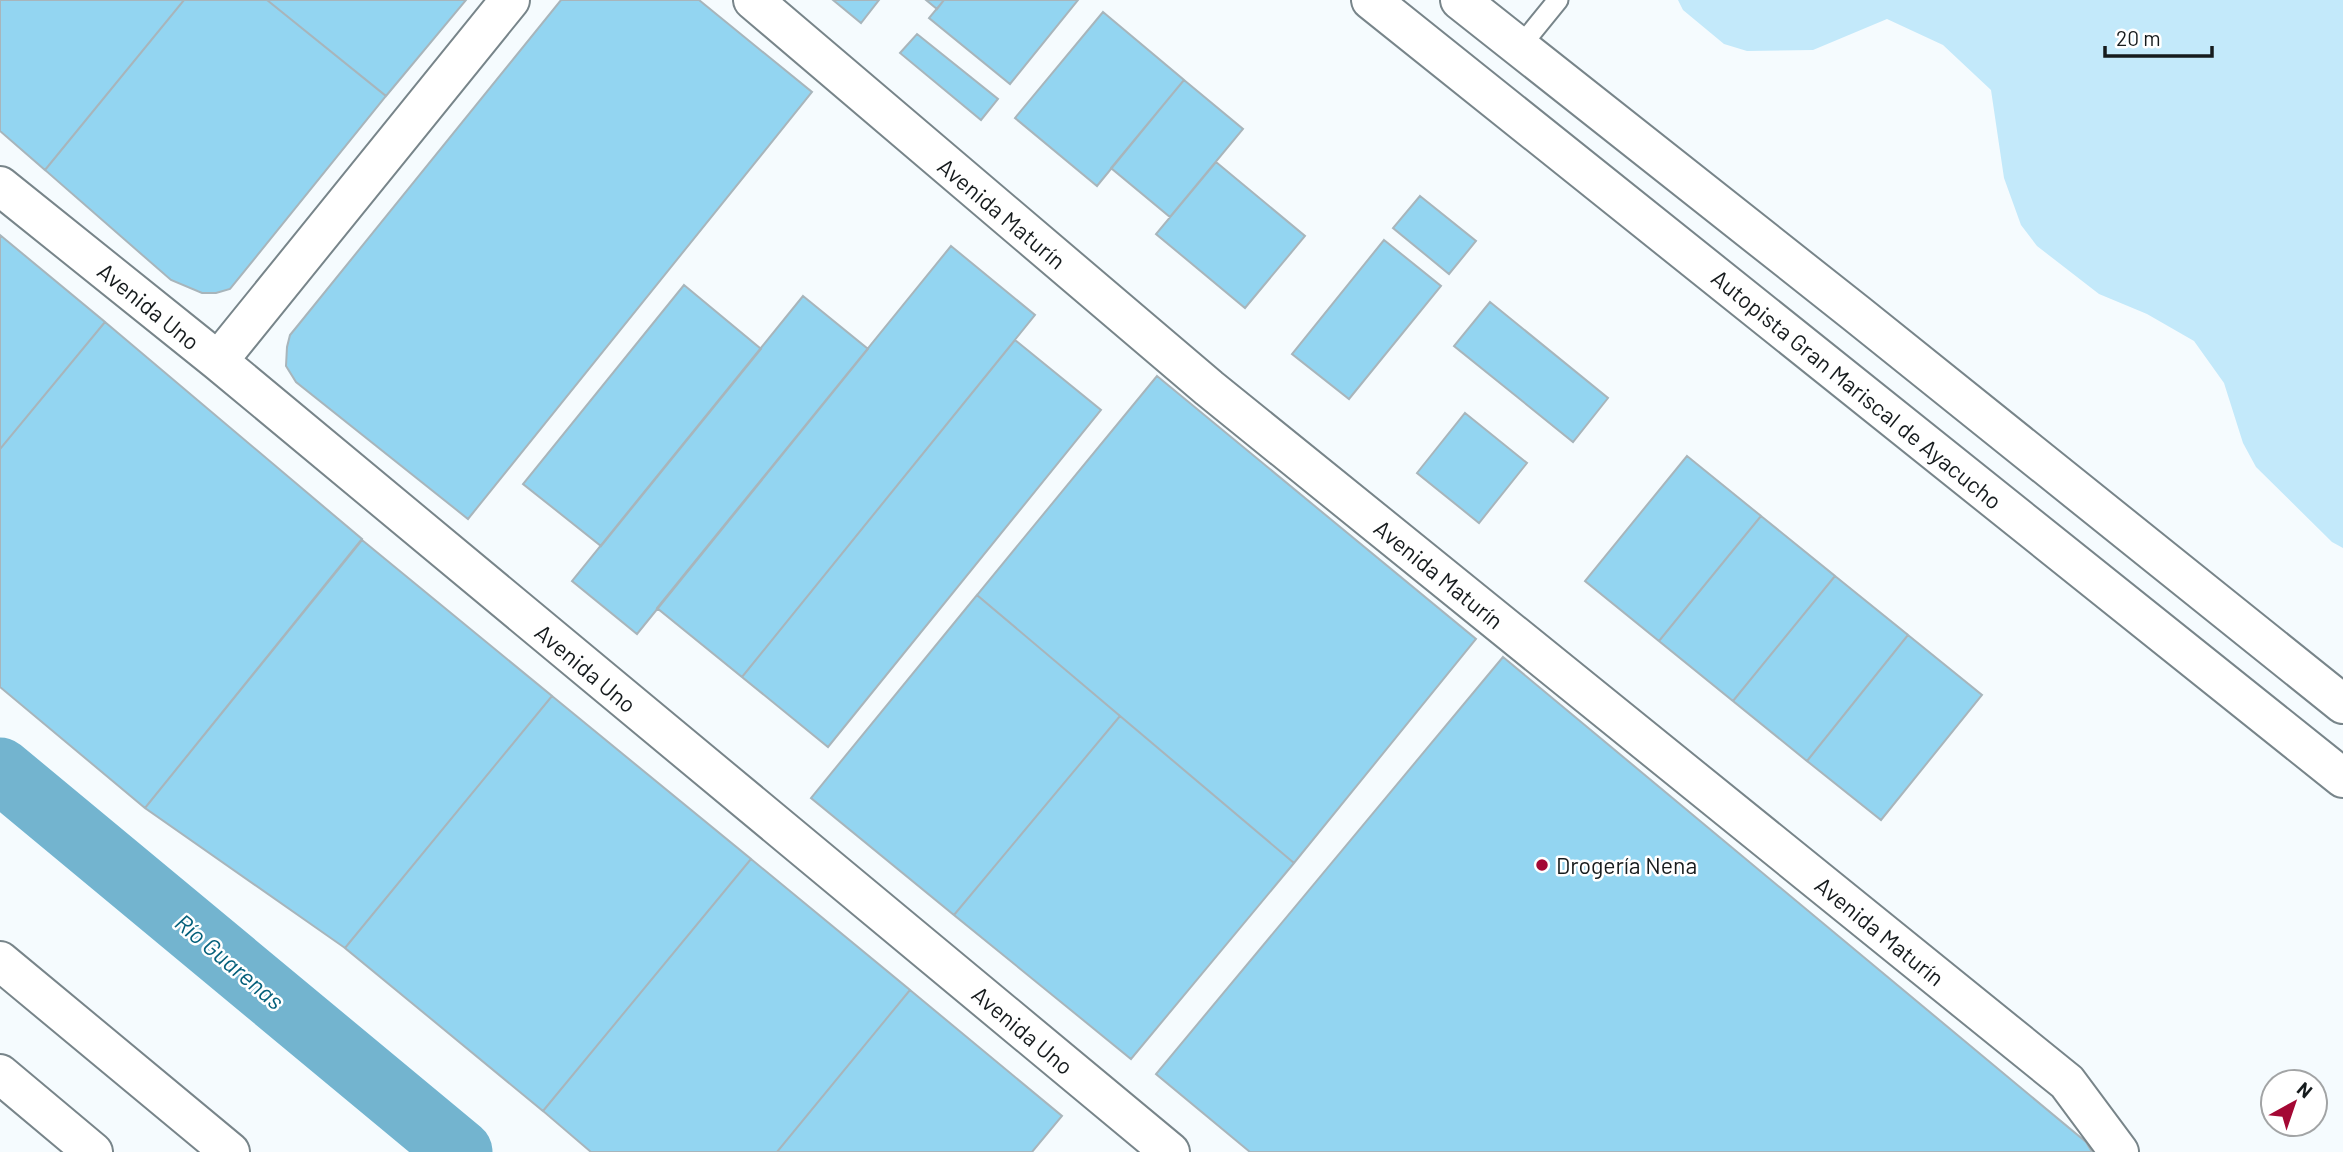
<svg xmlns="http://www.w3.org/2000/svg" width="2343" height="1152" font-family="Barlow,sans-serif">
<rect width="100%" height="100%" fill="#f5fbfe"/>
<path fill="#c3e9fa" d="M1678,0h665v548l-11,-6 -76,-75 -13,-24 -19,-60 -30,-42 -47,-27 -48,-20 -62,-48 -16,-21 -17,-47 -13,-88 -48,-45 -56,-26 -74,31 -66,1 -23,-7 -41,-34z"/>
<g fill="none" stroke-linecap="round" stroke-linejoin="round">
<path stroke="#73b4cf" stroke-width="65" d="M0,770l460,382"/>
</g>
<path fill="#93d5f1" stroke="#a8b5bb" stroke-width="2" d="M0,0h184l-139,170 -45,-39z
M184,0h83l119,96 -156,193 -14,4h-14l-31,-13 -126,-110z
M267,0h199l-80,96z
M561,0h138l113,92 -344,427 -172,-137 -10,-16 1,-19 3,-12 9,-11z
M833,0h46l-18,23z
M926,0h18l-7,9z
M944,0h134l-68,84 -81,-66z
M1103,12l81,68 -87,106 -82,-68z
M917,34l81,65 -17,21 -81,-67z
M1184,80l59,49 -73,88 -59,-49z
M1216,162l89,74 -60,72 -89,-74z
M1420,196l56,45 -27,33 -56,-46z
M0,235l105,87 -105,127z
M1384,240l57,46 -92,113 -57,-45z
M951,246l84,69 -293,362 -85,-69z
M684,285l77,64 -160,197 -78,-62z
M803,296l65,53 -231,285 -65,-53z
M1490,302l118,96 -35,44 -119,-96z
M105,322l257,217 -217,269 -145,-121v-238z
M1015,340l86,70 -273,337 -86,-70z
M1157,376l319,263 -182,224 -317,-268z
M1465,413l62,50 -48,60 -62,-50z
M1687,456l74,60 -102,125 -74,-60z
M1761,516l74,60 -102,125 -74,-60z
M362,540l190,156 -207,252 -200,-140z
M1835,576l73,59 -101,126 -74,-60z
M977,595l143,121 -166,199 -143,-117z
M1908,635l74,60 -101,125 -74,-59z
M1503,657l583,485 6,10h-842l-94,-78z
M552,696l199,163 -208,252 -198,-163z
M1120,716l174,147 -163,196 -177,-144z
M751,859l159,131 -133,162h-186l-48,-41z
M910,990l152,126 -30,36h-255z"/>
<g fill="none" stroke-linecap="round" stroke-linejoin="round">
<g stroke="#78858a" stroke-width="23">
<path id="service" d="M1519,48l39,-48"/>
</g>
<g stroke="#78858a" stroke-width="42">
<path id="minor" d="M753,0l456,388 858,694 52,70
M0,186l218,175 952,791
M218,361l292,-361"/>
</g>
<g stroke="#78858a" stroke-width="42">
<path id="secondary" d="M0,961l230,191
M0,1074l93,78"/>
</g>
<g stroke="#78858a" stroke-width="42">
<path id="trunk" d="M1371,0l972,778
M1460,0l397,314 486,390"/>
</g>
<use href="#service" stroke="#fff" stroke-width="19"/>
<use href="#minor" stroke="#fff" stroke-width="38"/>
<use href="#secondary" stroke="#fff" stroke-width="38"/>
<use href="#trunk" stroke="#fff" stroke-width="38"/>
</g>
<circle fill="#a40834" stroke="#fff" stroke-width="2.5" cx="1542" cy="865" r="7"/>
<g text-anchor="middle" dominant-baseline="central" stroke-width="5" stroke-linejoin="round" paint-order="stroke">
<g font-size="23" fill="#161b1d" stroke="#fff">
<text transform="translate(1002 213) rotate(40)">Avenida Maturín</text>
<text transform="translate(149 306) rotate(39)">Avenida Uno</text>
<text transform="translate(1857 389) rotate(39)">Autopista Gran Mariscal de Ayacucho</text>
<text transform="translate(1439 574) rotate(39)">Avenida Maturín</text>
<text transform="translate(586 668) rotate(40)">Avenida Uno</text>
<text transform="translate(1880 931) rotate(39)">Avenida Maturín</text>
<text transform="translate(1023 1030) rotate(40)">Avenida Uno</text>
</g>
<g font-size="23" fill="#161b1d" stroke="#fff" text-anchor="start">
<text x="1556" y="865">Drogería Nena</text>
</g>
<g font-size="24" font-style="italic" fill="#04607b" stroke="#fff">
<text transform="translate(230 961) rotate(40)">Río Guarenas</text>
</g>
</g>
<g transform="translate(2294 1103) rotate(40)"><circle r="33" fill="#ffffff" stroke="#a2a4a5" stroke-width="2"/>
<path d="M0-5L12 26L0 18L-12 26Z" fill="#a40834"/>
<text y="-10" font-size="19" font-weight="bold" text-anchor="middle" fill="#161b1d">N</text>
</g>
<path d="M2105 46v10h107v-10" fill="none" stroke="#161b1d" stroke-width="3.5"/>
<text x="2116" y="46" font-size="21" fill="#161b1d" stroke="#ffffff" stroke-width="5" paint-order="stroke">20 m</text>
</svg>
